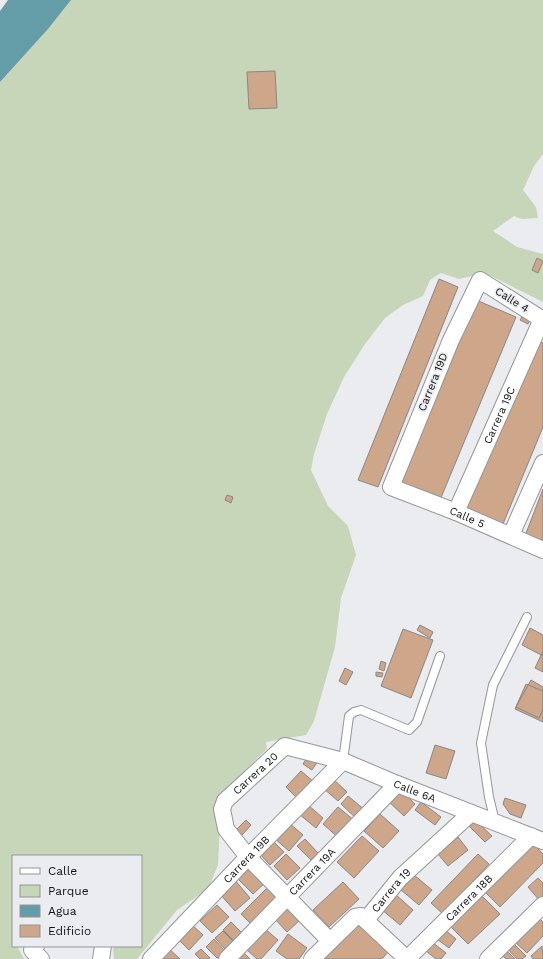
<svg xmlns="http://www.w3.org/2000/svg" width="543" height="959" font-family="'Work Sans',sans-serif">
<rect width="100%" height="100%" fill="#eaecef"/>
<path fill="#c7d5b8" d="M71,0h472v154l-9,12 -11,24 13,17 2,11 -16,1 -8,-3 -21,15 24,16 26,7v48l-58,-29 -26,6 -18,-6 -11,7 -7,16 -20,9 -18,13 -20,26 -21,33 -17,37 -13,40 -3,16 17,36 20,20 8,29 -15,43 -6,49 -21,74 -8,14 -40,7 1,7 -32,31 -22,28 7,16 -2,41 -10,24 -31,21 -40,49h-23l-1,-13h28v-90h-128v90h4l7,13h-24v-877l48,-53z"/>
<path fill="#649ca7" d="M8,0h63l-23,29 -48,53v-71z"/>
<path fill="#cea68a" stroke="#8a8785" d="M275,71l2,37 -28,1 -2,-37z
M537,258l6,3 -5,12 -6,-3z
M439,279l19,8 -80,200 -20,-7z
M476,300l40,17 -76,183 -40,-17z
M524,313l7,4 -3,7 -8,-4z
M533,339l10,4v84l-40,97 -40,-17z
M543,489v54l-18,-7z
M227,495l6,2 -2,6 -6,-3z
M420,625l13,7 -3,6 -13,-8z
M530,628l13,7v21l-21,-11z
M403,629l30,11 -22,58 -30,-12z
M542,653h1v19l-8,-4z
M381,661l5,2 -2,8 -5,-2z
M345,668l8,4 -7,13 -7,-4z
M376,672l7,1 -1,4 -6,-1z
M531,680l12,7v22l-4,9 -23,-11z
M526,684l17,7v31l-28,-13z
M435,745l20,6 -9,28 -20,-6z
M309,755l9,6 -6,9 -9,-6z
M301,771l13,11 -16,17 -12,-12z
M332,778l15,14 -9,9 -15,-13z
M401,790l14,14 -11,12 -15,-14z
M348,796l18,15 -8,9 -17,-16z
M505,798l21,7 -5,13 -11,-4 -7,-10z
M421,802l20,15 -6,8 -20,-15z
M307,804l16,14 -7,10 -17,-14z
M338,807l17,14 -15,18 -17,-15z
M380,814l19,17 -16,17 -19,-17z
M473,818l19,18 -7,6 -18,-18z
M246,820l5,5 -9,10 -6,-5z
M288,822l15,13 -14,16 -15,-13z
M362,836l17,15 -25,27 -17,-16z
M458,837l10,13 -20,16 -10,-12z
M305,839l13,14 -7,7 -14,-14z
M272,840l12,12 -14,13 -11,-12z
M531,842l12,12v9l-43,44 -17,-17z
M286,854l14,14 -13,12 -13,-14z
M478,854l11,10 -46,50 -12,-11z
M251,864l16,17 -14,13 -16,-16z
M414,875l18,15 -13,15 -18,-15z
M538,878l5,5v15l-3,3 -12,-14z
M234,879l16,19 -15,13 -16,-18z
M343,882l16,17 -30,28 -16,-17z
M269,886l10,11 -27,28 -11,-11z
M395,894l18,16 -13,15 -19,-16z
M480,894l20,20 -32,30 -19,-19z
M217,905l12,12 -17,16 -12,-12z
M287,906l13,14 -13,12 -13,-14z
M538,917l5,5v14l-16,17 -12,-11z
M356,921l32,31 -6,7h-62z
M231,922l12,12 -8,8 -12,-12z
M190,923l13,12 -14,15 -12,-12z
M264,928l14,12 -17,19h-4l-11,-10z
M444,929l12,10 -7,9 -12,-9z
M223,931l11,11 -8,8 -11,-12z
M288,934l19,14 -8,11h-12l-11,-8z
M214,939l11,12 -8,7 -11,-11z
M432,942l14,11 -5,6h-5l-10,-8z
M512,942l14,14 -4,3h-5l-11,-12z
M166,946l14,13h-27z
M542,946l1,13h-10l-2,-3z
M201,949l9,9 -1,1h-9l-5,-5z
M505,949l10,10h-9l-6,-6z
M243,952l7,7h-12z"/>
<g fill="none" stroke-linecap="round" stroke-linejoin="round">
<g stroke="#959699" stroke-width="10">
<path id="service" d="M343,761l6,-45 5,-4 7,-2 48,20 8,-8 23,-66
M495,822l-6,-25 -8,-54 12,-58 34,-68"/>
</g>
<g stroke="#959699" stroke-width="18">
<g id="minor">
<path id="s1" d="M543,320l-63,-40 -29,60 -60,147 65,25 87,38"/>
<path id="s2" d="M456,512l86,-193"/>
<path d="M511,535l32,-72"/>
<path id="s3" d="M366,920l34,-42 71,-65"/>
<path id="s4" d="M330,941l-82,-84 -22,-28 -4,-20 3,-8 60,-55 58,15 54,23 146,57"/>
<path d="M36,946l-4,4 9,9"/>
<path d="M101,959l2,-13"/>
<path id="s5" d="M151,959l97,-102 95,-96"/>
<path id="s6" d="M227,959l170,-175"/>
<path d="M312,959l43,-42 6,-1 46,43"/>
<path id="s7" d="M407,959l124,-123"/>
<path d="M488,959l55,-54"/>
</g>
</g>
<use href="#service" stroke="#fff" stroke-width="8"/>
<use href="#minor" stroke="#fff" stroke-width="16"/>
</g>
<g text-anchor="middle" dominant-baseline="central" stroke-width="3.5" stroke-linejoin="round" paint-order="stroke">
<g font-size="11" fill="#111213" stroke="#eaecef">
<text transform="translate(512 300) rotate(32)">Calle 4</text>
<text transform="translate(433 382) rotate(-68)">Carrera 19D</text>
<text stroke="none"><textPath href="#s2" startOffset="106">Carrera 19C</textPath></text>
<text stroke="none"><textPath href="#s1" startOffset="382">Calle 5</textPath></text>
<text stroke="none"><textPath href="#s4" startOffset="223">Carrera 20</textPath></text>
<text stroke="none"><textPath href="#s4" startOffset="401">Calle 6A</textPath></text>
<text stroke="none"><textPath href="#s5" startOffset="138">Carrera 19B</textPath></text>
<text stroke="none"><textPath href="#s6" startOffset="122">Carrera 19A</textPath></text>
<text stroke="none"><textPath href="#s3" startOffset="39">Carrera 19</textPath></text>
<text stroke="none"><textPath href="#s7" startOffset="87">Carrera 18B</textPath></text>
</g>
</g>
<rect x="12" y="855" width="130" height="92" fill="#eaecef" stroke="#939597"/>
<rect x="20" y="868" width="20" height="6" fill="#ffffff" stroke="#939597"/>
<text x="48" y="875" font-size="12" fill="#111213">Calle</text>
<rect x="20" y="885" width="20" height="12" fill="#c7d5b8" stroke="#939597"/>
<text x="48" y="895" font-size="12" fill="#111213">Parque</text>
<rect x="20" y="905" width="20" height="12" fill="#649ca7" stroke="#939597"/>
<text x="48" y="915" font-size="12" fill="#111213">Agua</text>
<rect x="20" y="925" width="20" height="12" fill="#cea68a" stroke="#939597"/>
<text x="48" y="935" font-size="12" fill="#111213">Edificio</text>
</svg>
